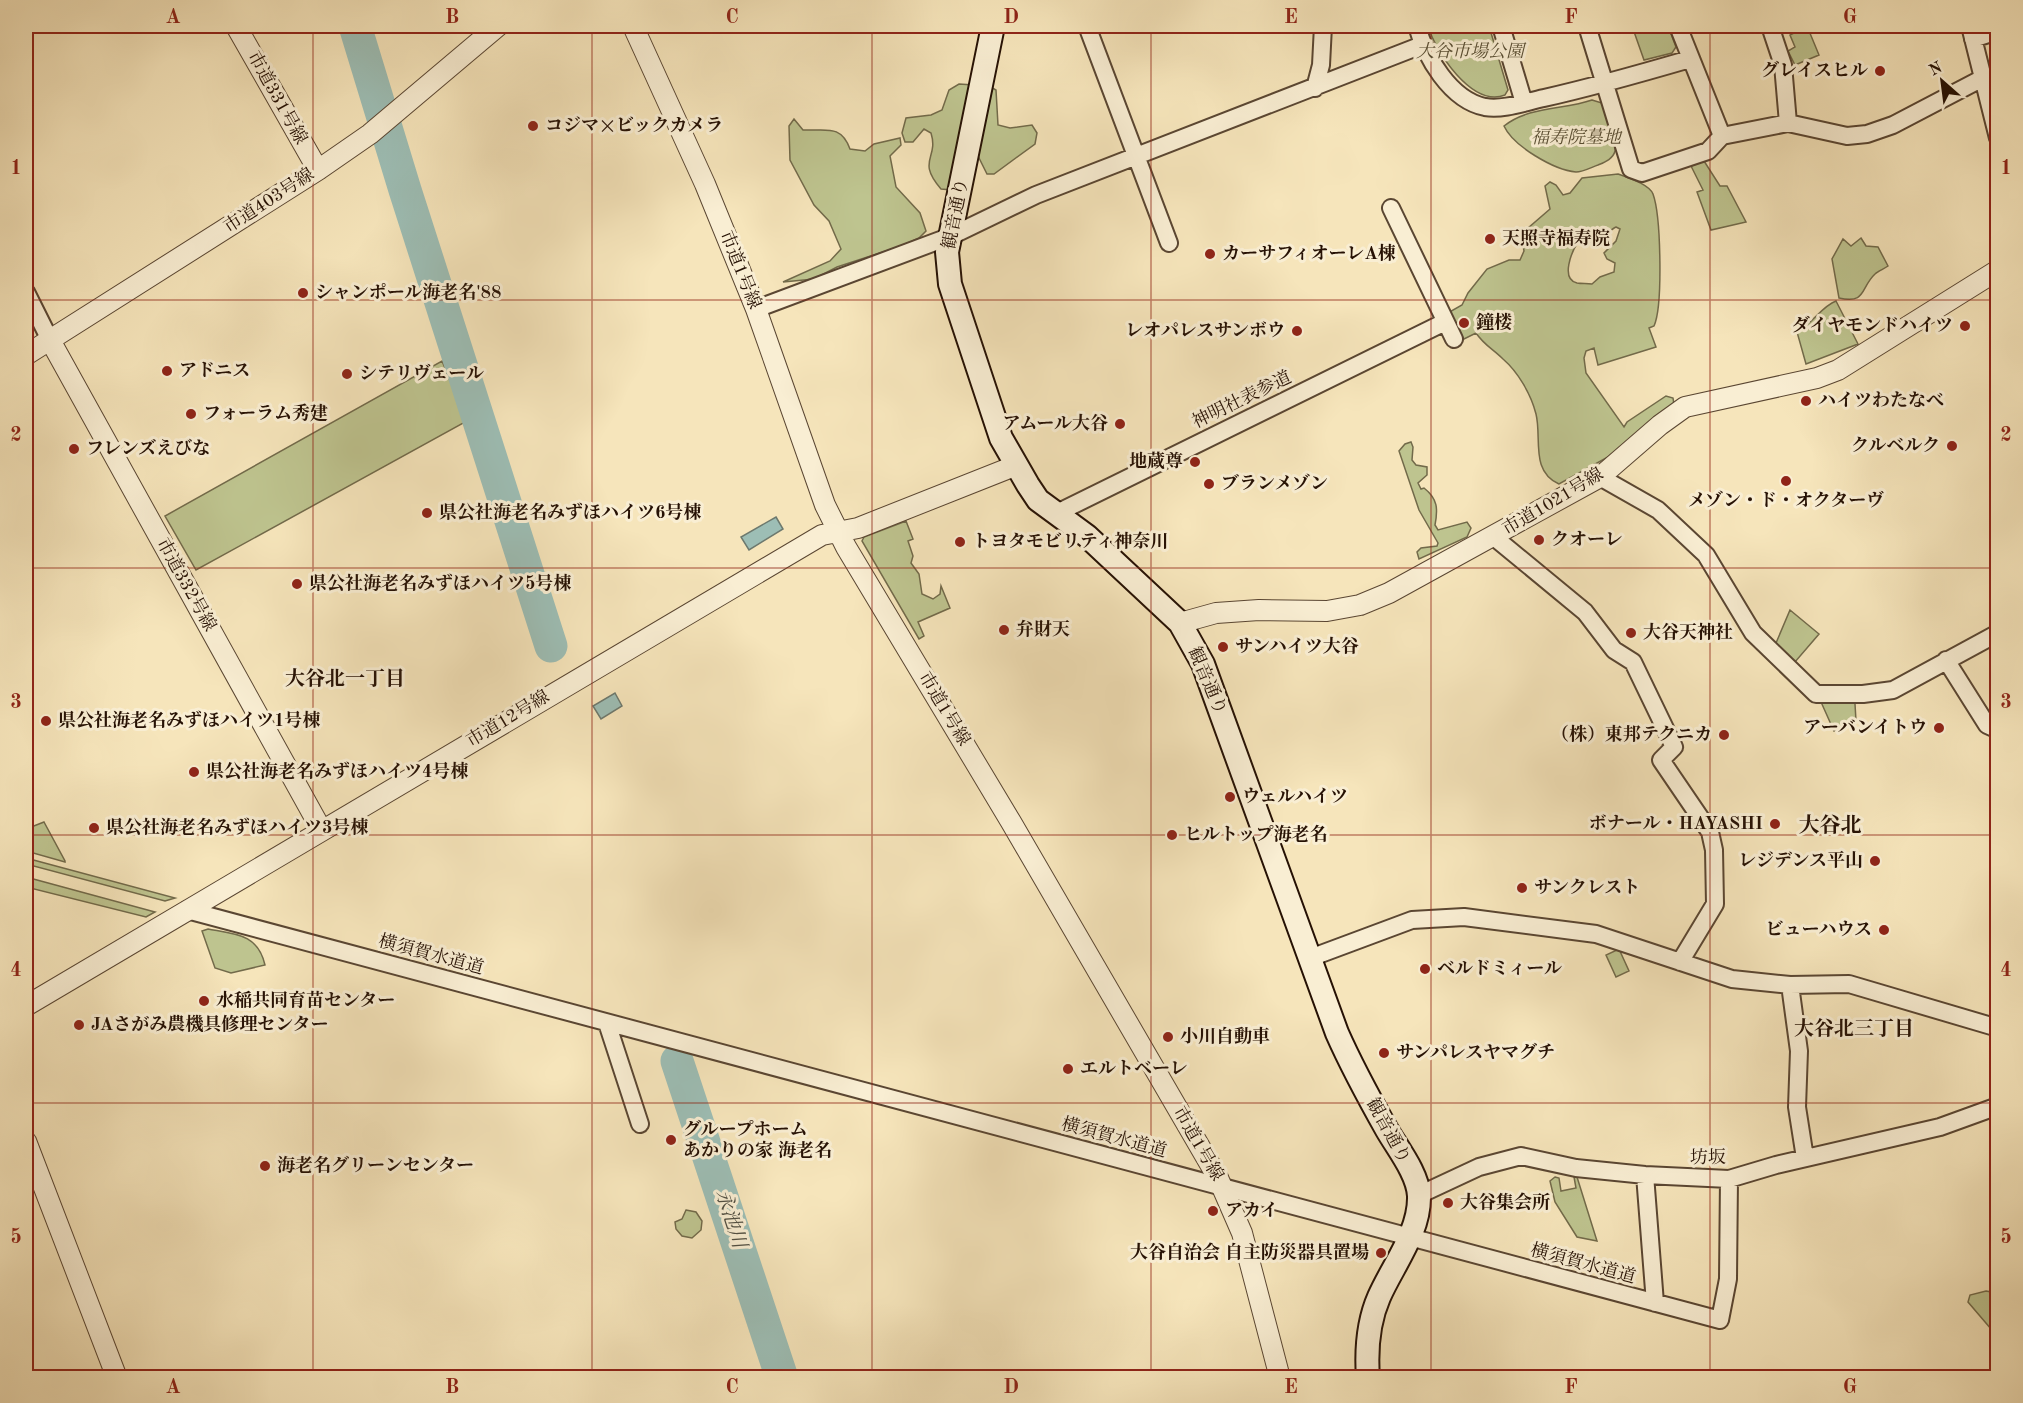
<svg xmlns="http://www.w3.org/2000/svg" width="2023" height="1403" font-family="'Old Standard TT','Noto Serif JP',serif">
<rect width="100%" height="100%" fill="#f6e5bb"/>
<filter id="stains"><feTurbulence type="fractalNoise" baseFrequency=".00333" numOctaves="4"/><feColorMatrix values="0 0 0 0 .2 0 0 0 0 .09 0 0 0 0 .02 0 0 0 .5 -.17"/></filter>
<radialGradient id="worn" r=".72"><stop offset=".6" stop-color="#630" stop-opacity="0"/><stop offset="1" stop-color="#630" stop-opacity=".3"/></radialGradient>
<path fill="#bec48f" stroke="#726a4a" stroke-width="1.5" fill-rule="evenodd" d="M1428,26h61l19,64 -3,5c-33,13 -70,-44 -77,-69z
M1632,26h36l8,21 -4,6 -28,7z
M1796,26h11l12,29 -24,10 -7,-14 7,-4 -5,-12 8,-4z
M959,84l30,2 7,4 2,35 12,3 22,-3 5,8 -2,11 -41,30h-7l-10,-20 -25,36 -11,-1c-25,-29 -2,-30 -10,-56l-7,-4 -11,13h-8l-3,-9 4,-15 25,-3 11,-5 7,-20z
M1592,100l10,3c2,8 15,44 13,48 -2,8 -10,11 -17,14 -6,2 -15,7 -22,7 -22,-2 -63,-26 -72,-46 25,-20 60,-16 88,-26z
M794,119l9,11c23,1 38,-6 47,19l15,2 9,-7 26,-6 1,7 -11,11 6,31 24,26 6,18 -7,7 -18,8 -64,21 -23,12 -31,3 47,-21 11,-12 -12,-28 -15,-16 -24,-45 -1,-34z
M1704,161l16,25h7l19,36 -35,8 -14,-38 6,-2 -12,-24z
M1618,174c10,4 31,10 35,20 8,22 10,112 1,132l-5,2 7,19 -58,18 -4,-17 -8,3 -2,7 2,15 38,54 3,-5 39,-26 7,2 1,7 -66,52 -49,27c-29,-13 -17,-46 -23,-70 -5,-20 -18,-42 -33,-55 -10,-10 -19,-14 -27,-26l-12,6 -18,-25 16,-9 6,-12 19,-24 22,-9h11l4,-9 -3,-17 29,-25 -5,-23 5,-4 6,3 7,10 7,-2 12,-15zM1616,227l4,2 -4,12 -12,12 3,6 8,4 -1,9 -14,5 -8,7c-5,-1 -10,0 -15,-1 -17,-4 -5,-32 1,-41 8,-1 13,2 21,-2 6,-2 10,-10 17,-13z
M1861,238l5,8 12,1 10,19c-4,3 -10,5 -13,8 -15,14 -8,30 -36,24l-7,-39 11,-20 8,7z
M1836,301l22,43 -52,20 -9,-32c15,-8 25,-26 39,-31z
M442,361l25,60 -271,149 -31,-54z
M1411,442l2,5 -1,13 4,5 11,2v8l-9,8 3,6 3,-1c14,11 14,21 11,37l3,5 29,-8 4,6 -4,9 -48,22 -2,-7 4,-4 16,-2 1,-3 -19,-33 -20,-59 6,-7z
M906,521l7,18 -5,2 5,15 -2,7 8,11 3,20 11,5 7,-5 1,-8 9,22 -32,14 6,14 -5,3 -57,-98 2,-4z
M1790,610l29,24 -24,28 -19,-19z
M1850,700l5,4 1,17 -22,10 -13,-29z
M44,822l21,39v1l-39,-11v-22z
M26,858l149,40 -10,3 -139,-37z
M26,877l129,35 -9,5 -120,-30z
M208,929c28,5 50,5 57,36l-34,8 -16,-5 -13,-37z
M1619,949l10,22 -13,6 -10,-22z
M1555,1177l4,1 2,13 15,-3 -2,-11h3l20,64 -20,-4 -22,-35 -5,-21z
M686,1210l10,2 6,9 -1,9 -9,8 -10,-2 -6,-7 -1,-7 7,-3z
M1986,1291l11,2v43l-29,-34 2,-7z"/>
<path fill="#9dbeb5" stroke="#6d796e" stroke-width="1.5" d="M776,517l7,12 -34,21 -8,-13z
M615,693l7,13 -21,13 -8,-13z"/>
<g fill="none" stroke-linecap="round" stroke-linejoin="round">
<path stroke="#9dbeb5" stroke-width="33" d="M355,26l50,164 146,456
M677,1061l105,317"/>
<g stroke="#5a4632" stroke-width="20">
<path id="minor" d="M1087,26l82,217
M1417,26c8,30 33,74 68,81 19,3 40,-5 59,-9 49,-11 98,-25 146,-39
M1501,26l23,77
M1587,26l44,143 11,4 66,-22 14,-15 66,-13 59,13 20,-2 26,-9 88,-46
M1678,26l44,110
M1770,26l13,39 5,58
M1970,26l28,112
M1973,39l25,-8
M1315,88l6,-23 2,-39
M1391,208l63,131
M26,292l24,48
M756,309l195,-73 85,-41 386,-150
M1600,477l58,33 48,45 47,78 63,61h47l30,-4 105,-57
M1057,513l388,-191
M1494,537l91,75 29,38 19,12 41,85 -13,13 49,72 4,18 1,54 -35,58
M1946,660l41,65 11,5
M187,910l1533,410 8,-41 1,-100
M1310,958l102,-38 52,-3 132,17 136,45 58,6 59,-1 149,44
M1790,985l9,66 -2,56 8,51
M607,1023l33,101
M1645,1175l10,128
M1419,1195l60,-28 42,-11 55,12 69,7 84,4 47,-14 164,-38 58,-21"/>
</g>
<g stroke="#5a4632" stroke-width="22">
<path id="tertiary" d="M236,26l82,144
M633,26l72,158 51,125 69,196 21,42 165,275 207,356 24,55 38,145
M50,340l271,489
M26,355l292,-185 52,-36 128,-108
M1180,623l36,-10 43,-3 68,1 33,-6 29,-12 211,-116 60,-52 25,-18 132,-29 21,-8 160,-100
M26,1006l796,-471 36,-7 159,-63
M26,1141l91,237"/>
</g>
<g stroke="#261104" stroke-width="26">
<path id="secondary" d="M993,26l-46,226 3,32 51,154 27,47 10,15 49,36 93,87 23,41 134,369c15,34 32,65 50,97 11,19 31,44 32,66 1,36 -26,69 -40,101 -11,25 -13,53 -11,81"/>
</g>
<use href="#minor" stroke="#f9eed3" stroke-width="16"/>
<use href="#tertiary" stroke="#f9eed3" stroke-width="20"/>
<use href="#secondary" stroke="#f9eed3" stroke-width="22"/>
</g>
<path fill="none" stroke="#8f2418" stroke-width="1.5" stroke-opacity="0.55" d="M313,26v1352M592,26v1352M872,26v1352M1151,26v1352M1431,26v1352M1710,26v1352M26,300h1972M26,568h1972M26,835h1972M26,1103h1972"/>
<g fill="#8f2418" stroke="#f9eed3" stroke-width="2">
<circle cx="1880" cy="71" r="6"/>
<circle cx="533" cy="126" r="6"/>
<circle cx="1490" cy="239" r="6"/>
<circle cx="1210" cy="254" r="6"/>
<circle cx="303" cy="293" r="6"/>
<circle cx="1464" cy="323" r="6"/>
<circle cx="1965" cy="326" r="6"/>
<circle cx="1297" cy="331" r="6"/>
<circle cx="167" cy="371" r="6"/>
<circle cx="347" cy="374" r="6"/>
<circle cx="1806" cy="401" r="6"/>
<circle cx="191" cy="414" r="6"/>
<circle cx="1120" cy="424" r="6"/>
<circle cx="1952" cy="446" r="6"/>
<circle cx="74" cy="449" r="6"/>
<circle cx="1195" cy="462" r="6"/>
<circle cx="1786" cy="481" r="6"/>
<circle cx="1209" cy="484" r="6"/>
<circle cx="427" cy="513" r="6"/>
<circle cx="1539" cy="540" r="6"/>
<circle cx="960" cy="542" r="6"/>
<circle cx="297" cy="584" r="6"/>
<circle cx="1004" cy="630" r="6"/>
<circle cx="1631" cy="633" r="6"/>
<circle cx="1223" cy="647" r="6"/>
<circle cx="46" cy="721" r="6"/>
<circle cx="1939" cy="728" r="6"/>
<circle cx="1724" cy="735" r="6"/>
<circle cx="194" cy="772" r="6"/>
<circle cx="1230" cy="797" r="6"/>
<circle cx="1775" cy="824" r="6"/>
<circle cx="94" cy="828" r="6"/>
<circle cx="1172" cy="835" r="6"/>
<circle cx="1875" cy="861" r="6"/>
<circle cx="1522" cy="888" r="6"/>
<circle cx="1884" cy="930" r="6"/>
<circle cx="1425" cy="969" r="6"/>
<circle cx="204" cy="1001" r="6"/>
<circle cx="79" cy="1025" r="6"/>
<circle cx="1168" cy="1037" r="6"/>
<circle cx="1384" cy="1053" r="6"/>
<circle cx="1068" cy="1069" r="6"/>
<circle cx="671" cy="1140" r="6"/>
<circle cx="265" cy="1166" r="6"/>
<circle cx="1448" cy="1203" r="6"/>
<circle cx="1213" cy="1211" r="6"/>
<circle cx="1381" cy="1253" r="6"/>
</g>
<g text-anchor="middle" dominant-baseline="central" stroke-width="6" stroke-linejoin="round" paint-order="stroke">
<g font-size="18" font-style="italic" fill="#5b5035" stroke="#f9eed3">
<text x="1470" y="52">大谷市場公園</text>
<text x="1576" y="138">福寿院墓地</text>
</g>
<g font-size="18" font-weight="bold" fill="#261104" stroke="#f9eed3" text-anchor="start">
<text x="1868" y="71" text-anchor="end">グレイスヒル</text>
<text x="545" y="126">コジマ×ビックカメラ</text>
<text x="1502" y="239">天照寺福寿院</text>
<text x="1222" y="254">カーサフィオーレA棟</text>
<text x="315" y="293">シャンポール海老名'88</text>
<text x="1476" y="323">鐘楼</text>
<text x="1953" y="326" text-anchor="end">ダイヤモンドハイツ</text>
<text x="1285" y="331" text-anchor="end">レオパレスサンボウ</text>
<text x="179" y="371">アドニス</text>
<text x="359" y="374">シテリヴェール</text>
<text x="1818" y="401">ハイツわたなべ</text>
<text x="203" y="414">フォーラム秀建</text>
<text x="1108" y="424" text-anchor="end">アムール大谷</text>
<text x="1940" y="446" text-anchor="end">クルベルク</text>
<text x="86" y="449">フレンズえびな</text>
<text x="1183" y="462" text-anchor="end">地蔵尊</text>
<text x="1221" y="484">ブランメゾン</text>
<text x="1786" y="501" text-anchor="middle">メゾン・ド・オクターヴ</text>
<text x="439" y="513">県公社海老名みずほハイツ6号棟</text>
<text x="1551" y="540">クオーレ</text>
<text x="972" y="542">トヨタモビリティ神奈川</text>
<text x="309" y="584">県公社海老名みずほハイツ5号棟</text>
<text x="1016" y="630">弁財天</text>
<text x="1643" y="633">大谷天神社</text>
<text x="1235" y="647">サンハイツ大谷</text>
<text x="58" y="721">県公社海老名みずほハイツ1号棟</text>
<text x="1927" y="728" text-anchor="end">アーバンイトウ</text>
<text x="1712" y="735" text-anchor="end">（株）東邦テクニカ</text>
<text x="206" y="772">県公社海老名みずほハイツ4号棟</text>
<text x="1242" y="797">ウェルハイツ</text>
<text x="1763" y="824" text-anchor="end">ボナール・HAYASHI</text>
<text x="106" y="828">県公社海老名みずほハイツ3号棟</text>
<text x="1184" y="835">ヒルトップ海老名</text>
<text x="1863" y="861" text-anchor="end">レジデンス平山</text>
<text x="1534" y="888">サンクレスト</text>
<text x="1872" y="930" text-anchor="end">ビューハウス</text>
<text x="1437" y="969">ベルドミィール</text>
<text x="216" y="1001">水稲共同育苗センター</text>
<text x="91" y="1025">JAさがみ農機具修理センター</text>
<text x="1180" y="1037">小川自動車</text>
<text x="1396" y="1053">サンパレスヤマグチ</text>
<text x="1080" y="1069">エルトベーレ</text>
<text x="683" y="1130">グループホーム<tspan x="683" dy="21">あかりの家 海老名</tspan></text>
<text x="277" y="1166">海老名グリーンセンター</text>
<text x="1460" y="1203">大谷集会所</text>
<text x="1225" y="1211">アカイ</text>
<text x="1369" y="1253" text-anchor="end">大谷自治会 自主防災器具置場</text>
</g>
<g font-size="18" fill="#261104" stroke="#f9eed3">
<text transform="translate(277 98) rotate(61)">市道331号線</text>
<text transform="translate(269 201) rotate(-33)">市道403号線</text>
<text transform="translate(956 214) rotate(-79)">観音通り</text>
<text transform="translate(740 270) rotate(68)">市道1号線</text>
<text transform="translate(1242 400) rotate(-26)">神明社表参道</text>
<text transform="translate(1553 502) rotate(-31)">市道1021号線</text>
<text transform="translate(186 585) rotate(61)">市道332号線</text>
<text transform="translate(1207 681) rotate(67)">観音通り</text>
<text transform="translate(944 709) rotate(59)">市道1号線</text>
<text transform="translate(508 719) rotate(-31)">市道12号線</text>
<text transform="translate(431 955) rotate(15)">横須賀水道道</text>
<text transform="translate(1388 1131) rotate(61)">観音通り</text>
<text transform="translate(1114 1138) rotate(15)">横須賀水道道</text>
<text transform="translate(1198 1144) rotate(60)">市道1号線</text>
<text transform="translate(1708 1158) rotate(-1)">坊坂</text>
<text transform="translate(1583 1264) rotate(15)">横須賀水道道</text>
</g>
<g font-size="20" font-weight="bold" fill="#261104" stroke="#f9eed3">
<text x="345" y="680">大谷北一丁目</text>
<text x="1854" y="1030">大谷北三丁目</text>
</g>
<g font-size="20" font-style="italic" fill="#504e42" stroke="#f9eed3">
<text transform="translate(730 1219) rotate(72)">永池川</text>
</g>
<g font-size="21" font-weight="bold" fill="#261104" stroke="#f9eed3">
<text x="1830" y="826">大谷北</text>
</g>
</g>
<rect width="2023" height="1403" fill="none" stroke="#f6e5bb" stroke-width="66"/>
<g transform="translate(1942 81) rotate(332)" stroke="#f9eed3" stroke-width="4.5" paint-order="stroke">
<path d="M0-4.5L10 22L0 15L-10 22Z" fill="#261104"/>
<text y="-9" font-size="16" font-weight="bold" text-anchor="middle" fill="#261104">N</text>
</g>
<rect x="33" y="33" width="1957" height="1337" fill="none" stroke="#8f2418" stroke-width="2"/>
<g font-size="20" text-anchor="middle" font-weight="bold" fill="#8f2418">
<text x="173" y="23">A</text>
<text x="452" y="23">B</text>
<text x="732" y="23">C</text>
<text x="1011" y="23">D</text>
<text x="1291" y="23">E</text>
<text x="1571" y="23">F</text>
<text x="1850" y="23">G</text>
<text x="16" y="174">1</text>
<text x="2006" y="174">1</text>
<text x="16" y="441">2</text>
<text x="2006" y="441">2</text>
<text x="16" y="708">3</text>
<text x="2006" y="708">3</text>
<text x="16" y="976">4</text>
<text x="2006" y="976">4</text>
<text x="16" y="1243">5</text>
<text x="2006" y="1243">5</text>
<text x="173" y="1393">A</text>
<text x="452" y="1393">B</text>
<text x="732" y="1393">C</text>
<text x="1011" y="1393">D</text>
<text x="1291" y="1393">E</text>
<text x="1571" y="1393">F</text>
<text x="1850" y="1393">G</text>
</g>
<rect width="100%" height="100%" filter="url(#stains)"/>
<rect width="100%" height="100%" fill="url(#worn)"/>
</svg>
